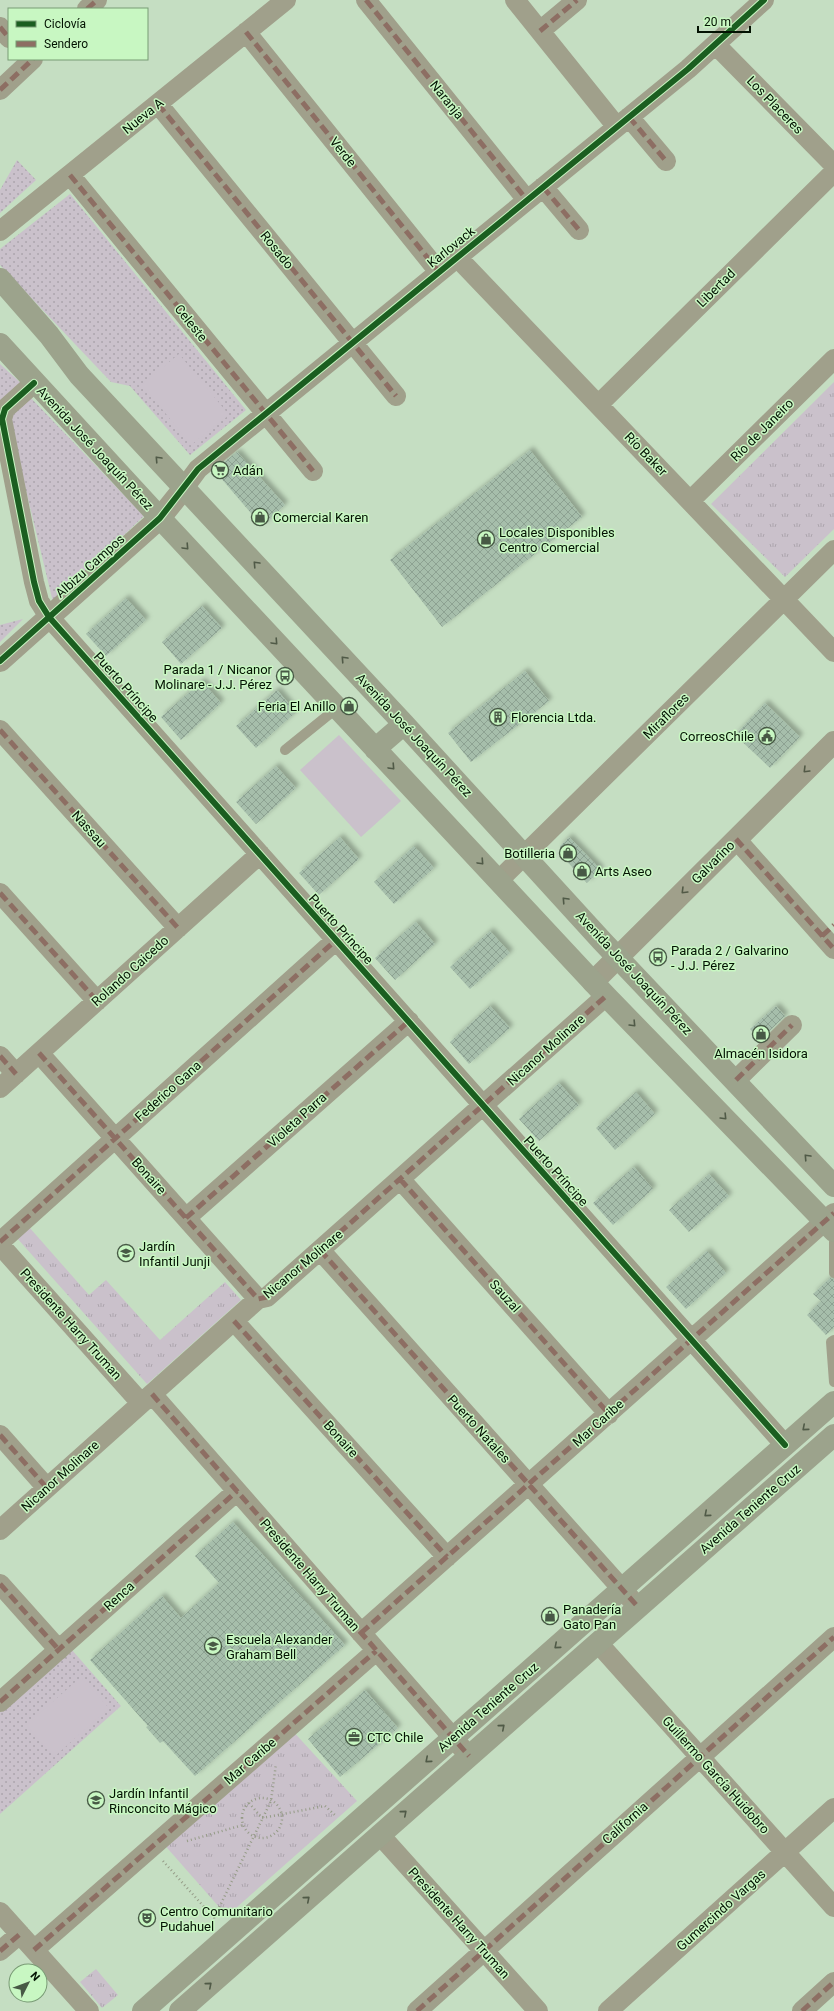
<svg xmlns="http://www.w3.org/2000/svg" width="834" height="2011" font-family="Roboto,sans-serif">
<defs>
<pattern id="grass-dots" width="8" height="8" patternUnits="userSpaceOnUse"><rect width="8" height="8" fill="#cac1cb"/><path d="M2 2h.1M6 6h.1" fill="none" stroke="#aca5ad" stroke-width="1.8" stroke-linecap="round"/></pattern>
<pattern id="park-tufts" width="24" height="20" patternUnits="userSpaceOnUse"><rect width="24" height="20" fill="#cac1cb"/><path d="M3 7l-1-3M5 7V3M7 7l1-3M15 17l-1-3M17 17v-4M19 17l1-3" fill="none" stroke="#aca5ad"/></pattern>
<pattern id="building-cross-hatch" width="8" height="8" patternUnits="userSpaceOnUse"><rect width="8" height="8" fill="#a6beab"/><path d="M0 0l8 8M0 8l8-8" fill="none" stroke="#8da292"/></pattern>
<filter id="shadow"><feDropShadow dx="3.5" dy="-3.5" stdDeviation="2" flood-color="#0004"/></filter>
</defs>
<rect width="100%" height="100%" fill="#c5dec2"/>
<path fill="url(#grass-dots)" d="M17,160l19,20 -36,33v-23z
M70,194l176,216 -56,45 -60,-69 -19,-4 -111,-117v-16z
M0,364l22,20 -22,21z
M30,397l114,119 -91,86 -45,-186z
M23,619l-23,23v-17z
M72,1650l49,56 -121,108v-102z"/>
<path fill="url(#park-tufts)" d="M834,382v147l-49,48 -74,-73z
M29,1227l60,68 17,-15 54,60 65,-58 16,18 -94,84 -131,-147z
M290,1728l67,73 -130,115 -66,-75z
M96,1969l22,26 -16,13 -22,-26z"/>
<path fill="#cac1cb" d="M179,354l50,61 -38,30 -49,-61z
M339,735l62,66 -40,36 -61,-67z
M81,1677l28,31 -55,49 -28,-32z"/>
<path fill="url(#building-cross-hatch)" filter="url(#shadow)" d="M530,450l52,67 -140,110 -52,-67z
M237,452l48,53 -23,21 -48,-56z
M126,598l20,22 -40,36 -20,-22z
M202,606l20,22 -41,36 -19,-22z
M525,671l24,30 -78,61 -23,-29z
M202,681l19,22 -40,37 -20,-23z
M277,690l19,22 -40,36 -20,-22z
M765,703l35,34 -30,31 -35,-33z
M276,766l20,22 -40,36 -20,-22z
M340,837l19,22 -40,36 -20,-22z
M569,837l32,33 -14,13 -27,-29v-8z
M414,846l20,22 -40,36 -20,-22z
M416,922l19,22 -40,36 -20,-22z
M490,931l20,22 -40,36 -20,-22z
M490,1006l20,22 -41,36 -19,-22z
M776,1006l9,10 -25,24 -10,-11z
M559,1083l20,22 -40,36 -20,-22z
M636,1092l19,22 -40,36 -19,-22z
M634,1167l19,22 -40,36 -20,-22z
M709,1174l20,22 -40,36 -20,-22z
M707,1251l19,22 -40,36 -20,-22z
M830,1278l4,1v48l-8,8 -19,-20 14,-14 -8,-7z
M233,1522l112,123 -150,131 -32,-35 -3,2 -14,-16 2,-1 -58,-66 72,-64 19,22 38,-35 -24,-27z
M365,1690l33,38 -58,49 -32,-38z"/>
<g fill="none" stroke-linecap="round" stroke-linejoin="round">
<path stroke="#959b87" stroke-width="2.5" stroke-dasharray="1 3" stroke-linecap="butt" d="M242 1818a20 20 0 1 1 40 0a20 20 0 1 1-40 0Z
M249,1803l13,15 63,-12 11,10
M187,1841l56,-16
M163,1861l51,57
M214,1918l57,-117 5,-37"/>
<path stroke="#a0a08b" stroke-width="10" d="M285,750l52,-42
M834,1242v31
M834,1340l-3,2 3,40"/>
<path stroke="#a0a08b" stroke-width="20" d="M366,0l161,200
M515,0l102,127
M87,9l10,-9
M0,27l9,11
M540,31l37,-31
M246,32l193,240
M716,45l118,120
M0,90l33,-31
M158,104l238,292
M629,117l37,44
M70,175l243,296
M543,187l36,43
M0,231l286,-231
M457,257l377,395
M34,383l-29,26 -3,10 32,163 5,19 10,16 736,828
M598,405l236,-233
M184,488l14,-19 490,-400 76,-69
M690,501l144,-142
M0,730l178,198
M736,839l98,110
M498,881l336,-331
M0,893l97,108
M39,1053l219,246
M0,1056l16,18
M736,1080l56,-55
M0,1088l260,-234
M400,1179l209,235
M186,1218l223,-197
M0,1242l336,-302
M0,1245l141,158
M320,1250l318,357
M234,1321l213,236
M152,1394l317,362
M0,1435l47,53
M0,1530l258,-231 9,-2 339,-301
M0,1584l59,66
M361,1633l473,-420
M598,1643l236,264
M0,1702l237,-211
M380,1835l158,176
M0,1912l89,99
M34,1950l342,-299
M0,1951l20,-17
M417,2011l417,-374
M608,2011l226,-203
M802,2011l32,-29"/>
<path stroke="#a0a08b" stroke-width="22" d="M0,661l160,-143 24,-30
M593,982l241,-240"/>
<path stroke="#9ca38c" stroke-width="22" d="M0,279l49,56 30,40 325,349 198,217 232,245
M0,344l160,174 446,478 228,235
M375,749l29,-25
M143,2011l691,-609
M180,2011l654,-576"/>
<path stroke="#8d6e63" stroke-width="5" stroke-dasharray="10 5" stroke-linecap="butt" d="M366,0l161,200
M87,9l10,-9
M0,27l9,11
M540,31l37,-31
M246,32l193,240
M0,90l33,-31
M158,104l238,292
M629,117l37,44
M70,175l243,296
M543,187l36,43
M0,730l178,198
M736,839l98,110
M0,893l97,108
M822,936l12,-11
M39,1053l219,246 9,-2 339,-301
M0,1056l16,18
M736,1080l56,-55
M400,1179l209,235
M186,1218l223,-197
M0,1242l336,-302
M320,1250l318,357
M234,1321l213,236
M152,1394l317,362
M0,1435l47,53
M0,1584l59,66
M361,1633l473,-420
M0,1702l237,-211
M34,1950l342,-299
M0,1951l20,-17
M417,2011l417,-374
M802,2011l32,-29"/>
<g stroke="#c8f7c2" stroke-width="8">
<path id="cycleway" d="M34,383l-29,26 -3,10 32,163 5,19 10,16 736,828
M0,661l160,-143 38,-49 490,-400 76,-69"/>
</g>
<use href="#cycleway" stroke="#1b5e20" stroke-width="6"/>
</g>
<defs><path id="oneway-chevron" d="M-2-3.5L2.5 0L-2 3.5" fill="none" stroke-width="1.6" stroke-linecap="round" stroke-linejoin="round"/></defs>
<g stroke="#505a47">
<use href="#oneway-chevron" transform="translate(158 459) rotate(-133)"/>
<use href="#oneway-chevron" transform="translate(186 547) rotate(47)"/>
<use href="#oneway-chevron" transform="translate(256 564) rotate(-133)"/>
<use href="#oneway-chevron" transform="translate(275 642) rotate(47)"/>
<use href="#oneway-chevron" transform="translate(344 659) rotate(-133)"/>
<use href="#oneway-chevron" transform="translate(392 767) rotate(47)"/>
<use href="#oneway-chevron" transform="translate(481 862) rotate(47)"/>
<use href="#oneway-chevron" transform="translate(565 900) rotate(-133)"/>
<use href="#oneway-chevron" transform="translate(633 1024) rotate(46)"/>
<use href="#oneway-chevron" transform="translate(724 1117) rotate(46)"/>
<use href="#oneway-chevron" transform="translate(807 1157) rotate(-133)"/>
<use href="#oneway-chevron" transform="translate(805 1428) rotate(139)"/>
<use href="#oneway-chevron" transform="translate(707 1514) rotate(139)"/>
<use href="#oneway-chevron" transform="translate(557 1646) rotate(139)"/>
<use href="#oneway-chevron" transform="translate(502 1727) rotate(-41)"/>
<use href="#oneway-chevron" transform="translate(428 1760) rotate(139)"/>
<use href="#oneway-chevron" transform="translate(404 1813) rotate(-41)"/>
<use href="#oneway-chevron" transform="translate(307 1899) rotate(-41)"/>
<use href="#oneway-chevron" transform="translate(209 1985) rotate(-41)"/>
</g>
<g stroke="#525946">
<use href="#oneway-chevron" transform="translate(806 770) rotate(135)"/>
<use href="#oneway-chevron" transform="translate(684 891) rotate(135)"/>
</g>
<defs>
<g id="supermarket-ring" transform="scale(0.9)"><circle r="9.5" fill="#c8f7c2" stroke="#475945" stroke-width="1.5"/><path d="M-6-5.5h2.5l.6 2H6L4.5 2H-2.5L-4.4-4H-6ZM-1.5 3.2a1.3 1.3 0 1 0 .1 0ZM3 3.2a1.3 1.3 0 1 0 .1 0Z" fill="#475945"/></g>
<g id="shop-ring" transform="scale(0.9)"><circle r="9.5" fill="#c8f7c2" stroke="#475945" stroke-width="1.5"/><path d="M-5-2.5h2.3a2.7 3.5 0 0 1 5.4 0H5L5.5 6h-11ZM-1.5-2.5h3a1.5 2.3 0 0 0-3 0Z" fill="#475945"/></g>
<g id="bus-ring" transform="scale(0.9)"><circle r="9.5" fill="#c8f7c2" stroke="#475945" stroke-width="1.5"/><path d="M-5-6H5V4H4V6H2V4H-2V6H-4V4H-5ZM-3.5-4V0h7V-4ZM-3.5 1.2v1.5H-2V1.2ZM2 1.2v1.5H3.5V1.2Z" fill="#475945"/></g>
<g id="building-ring" transform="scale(0.9)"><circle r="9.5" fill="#c8f7c2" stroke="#475945" stroke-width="1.5"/><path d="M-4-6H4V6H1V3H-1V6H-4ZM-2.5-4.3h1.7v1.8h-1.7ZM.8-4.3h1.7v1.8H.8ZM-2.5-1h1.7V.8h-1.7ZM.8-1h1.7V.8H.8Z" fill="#475945"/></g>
<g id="civic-ring" transform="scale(0.9)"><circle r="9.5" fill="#c8f7c2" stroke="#475945" stroke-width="1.5"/><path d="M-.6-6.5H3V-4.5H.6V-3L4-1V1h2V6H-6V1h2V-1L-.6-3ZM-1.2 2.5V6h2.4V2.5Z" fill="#475945"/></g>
<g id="school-ring" transform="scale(0.9)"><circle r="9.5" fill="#c8f7c2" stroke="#475945" stroke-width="1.5"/><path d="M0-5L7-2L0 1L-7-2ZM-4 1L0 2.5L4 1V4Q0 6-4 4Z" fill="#475945"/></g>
<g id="office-ring" transform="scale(0.9)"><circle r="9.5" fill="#c8f7c2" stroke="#475945" stroke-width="1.5"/><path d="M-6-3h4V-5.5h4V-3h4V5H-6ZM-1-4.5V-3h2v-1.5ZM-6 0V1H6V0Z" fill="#475945"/></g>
<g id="theatre-ring" transform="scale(0.9)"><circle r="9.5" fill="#c8f7c2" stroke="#475945" stroke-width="1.5"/><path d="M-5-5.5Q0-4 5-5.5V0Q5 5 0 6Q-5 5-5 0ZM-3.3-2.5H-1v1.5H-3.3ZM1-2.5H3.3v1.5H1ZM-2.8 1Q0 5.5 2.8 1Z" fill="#475945"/></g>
</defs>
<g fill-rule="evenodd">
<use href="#supermarket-ring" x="220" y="470"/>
<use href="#shop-ring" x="260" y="517"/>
<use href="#shop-ring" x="486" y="539"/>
<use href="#bus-ring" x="285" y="676"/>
<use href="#shop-ring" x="349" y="706"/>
<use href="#building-ring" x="498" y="717"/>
<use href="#civic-ring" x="767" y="736"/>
<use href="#shop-ring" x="568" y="853"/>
<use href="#shop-ring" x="582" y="871"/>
<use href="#bus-ring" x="658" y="957"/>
<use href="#shop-ring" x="761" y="1034"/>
<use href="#school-ring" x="126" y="1253"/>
<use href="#shop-ring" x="550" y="1616"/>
<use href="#school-ring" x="213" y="1646"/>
<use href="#office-ring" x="354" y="1737"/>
<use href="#school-ring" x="96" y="1800"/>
<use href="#theatre-ring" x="147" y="1918"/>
</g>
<g text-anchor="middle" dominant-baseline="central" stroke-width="3" stroke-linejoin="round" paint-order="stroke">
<g font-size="13" fill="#031202" stroke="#c8f7c2">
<text transform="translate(447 100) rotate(51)">Naranja</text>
<text transform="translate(775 105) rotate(46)">Los Placeres</text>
<text transform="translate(143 116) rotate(-39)">Nueva A</text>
<text transform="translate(343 152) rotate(51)">Verde</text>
<text transform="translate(451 247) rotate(-39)">Karlovack</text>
<text transform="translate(277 250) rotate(51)">Rosado</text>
<text transform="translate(716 288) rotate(-45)">Libertad</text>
<text transform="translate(191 323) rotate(51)">Celeste</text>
<text transform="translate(762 430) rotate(-45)">Río de Janeiro</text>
<text transform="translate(95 448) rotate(47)">Avenida José Joaquín Pérez</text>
<text transform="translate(646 454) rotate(46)">Río Baker</text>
<text transform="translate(90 566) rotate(-42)">Albizu Campos</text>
<text transform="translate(126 687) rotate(48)">Puerto Príncipe</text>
<text transform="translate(666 716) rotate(-45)">Miraflores</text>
<text transform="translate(414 735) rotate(47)">Avenida José Joaquín Pérez</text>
<text transform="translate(89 829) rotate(48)">Nassau</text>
<text transform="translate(713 862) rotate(-45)">Galvarino</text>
<text transform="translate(341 929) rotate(48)">Puerto Príncipe</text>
<text transform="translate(130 971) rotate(-42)">Rolando Caicedo</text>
<text transform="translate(634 973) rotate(47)">Avenida José Joaquín Pérez</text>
<text transform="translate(546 1050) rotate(-42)">Nicanor Molinare</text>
<text transform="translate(168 1091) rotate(-42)">Federico Gana</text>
<text transform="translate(297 1120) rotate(-42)">Violeta Parra</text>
<text transform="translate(556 1171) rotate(48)">Puerto Príncipe</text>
<text transform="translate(149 1176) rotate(48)">Bonaire</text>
<text transform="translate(303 1264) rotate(-40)">Nicanor Molinare</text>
<text transform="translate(505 1296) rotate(48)">Sauzal</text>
<text transform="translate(71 1324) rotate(48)">Presidente Harry Truman</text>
<text transform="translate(598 1423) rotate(-42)">Mar Caribe</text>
<text transform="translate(479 1429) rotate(48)">Puerto Natales</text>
<text transform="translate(341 1439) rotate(48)">Bonaire</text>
<text transform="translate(60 1476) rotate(-42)">Nicanor Molinare</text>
<text transform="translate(750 1509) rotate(-41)">Avenida Teniente Cruz</text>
<text transform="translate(310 1575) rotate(49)">Presidente Harry Truman</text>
<text transform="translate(119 1596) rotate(-42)">Renca</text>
<text transform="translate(488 1707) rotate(-41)">Avenida Teniente Cruz</text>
<text transform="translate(250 1761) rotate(-41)">Mar Caribe</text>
<text transform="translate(716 1775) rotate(48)">Guillermo García Huidobro</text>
<text transform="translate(625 1823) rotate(-42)">California</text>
<text transform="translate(721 1910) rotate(-42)">Gumercindo Vargas</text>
<text transform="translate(459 1923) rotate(48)">Presidente Harry Truman</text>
</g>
<g font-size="13" fill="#031202" stroke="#c8f7c2" text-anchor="start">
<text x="233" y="470">Adán</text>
<text x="273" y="517">Comercial Karen</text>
<text x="499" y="532">Locales Disponibles<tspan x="499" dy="15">Centro Comercial</tspan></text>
<text x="272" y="669" text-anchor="end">Parada 1 / Nicanor<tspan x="272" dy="15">Molinare - J.J. Pérez</tspan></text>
<text x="336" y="706" text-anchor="end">Feria El Anillo</text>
<text x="511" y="717">Florencia Ltda.</text>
<text x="754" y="736" text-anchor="end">CorreosChile</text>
<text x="555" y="853" text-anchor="end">Botilleria</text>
<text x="595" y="871">Arts Aseo</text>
<text x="671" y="950">Parada 2 / Galvarino<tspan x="671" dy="15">- J.J. Pérez</tspan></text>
<text x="761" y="1053" text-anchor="middle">Almacén Isidora</text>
<text x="139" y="1246">Jardín<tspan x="139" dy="15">Infantil Junji</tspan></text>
<text x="563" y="1609">Panadería<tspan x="563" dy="15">Gato Pan</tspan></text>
<text x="226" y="1639">Escuela Alexander<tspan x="226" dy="15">Graham Bell</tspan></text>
<text x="367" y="1737">CTC Chile</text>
<text x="109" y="1793">Jardín Infantil<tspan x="109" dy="15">Rinconcito Mágico</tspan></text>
<text x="160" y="1911">Centro Comunitario<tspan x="160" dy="15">Pudahuel</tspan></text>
</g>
</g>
<rect x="8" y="8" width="140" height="52" fill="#c8f7c2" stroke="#799b75"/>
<rect x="16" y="21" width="20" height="6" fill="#1b5e20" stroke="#799b75"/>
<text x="44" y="28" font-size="12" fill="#031202">Ciclovía</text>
<rect x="16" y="41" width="20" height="6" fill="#8d6e63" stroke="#799b75"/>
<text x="44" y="48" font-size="12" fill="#031202">Sendero</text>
<g transform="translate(28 1983) rotate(48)"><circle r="19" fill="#c8f7c2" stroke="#799b75"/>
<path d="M0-3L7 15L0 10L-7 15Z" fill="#475945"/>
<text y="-6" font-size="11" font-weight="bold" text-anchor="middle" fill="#031202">N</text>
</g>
<path d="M698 26v6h52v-6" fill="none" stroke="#031202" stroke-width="2"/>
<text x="704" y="26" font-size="12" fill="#031202" stroke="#c8f7c2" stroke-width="3" paint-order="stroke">20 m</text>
</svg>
